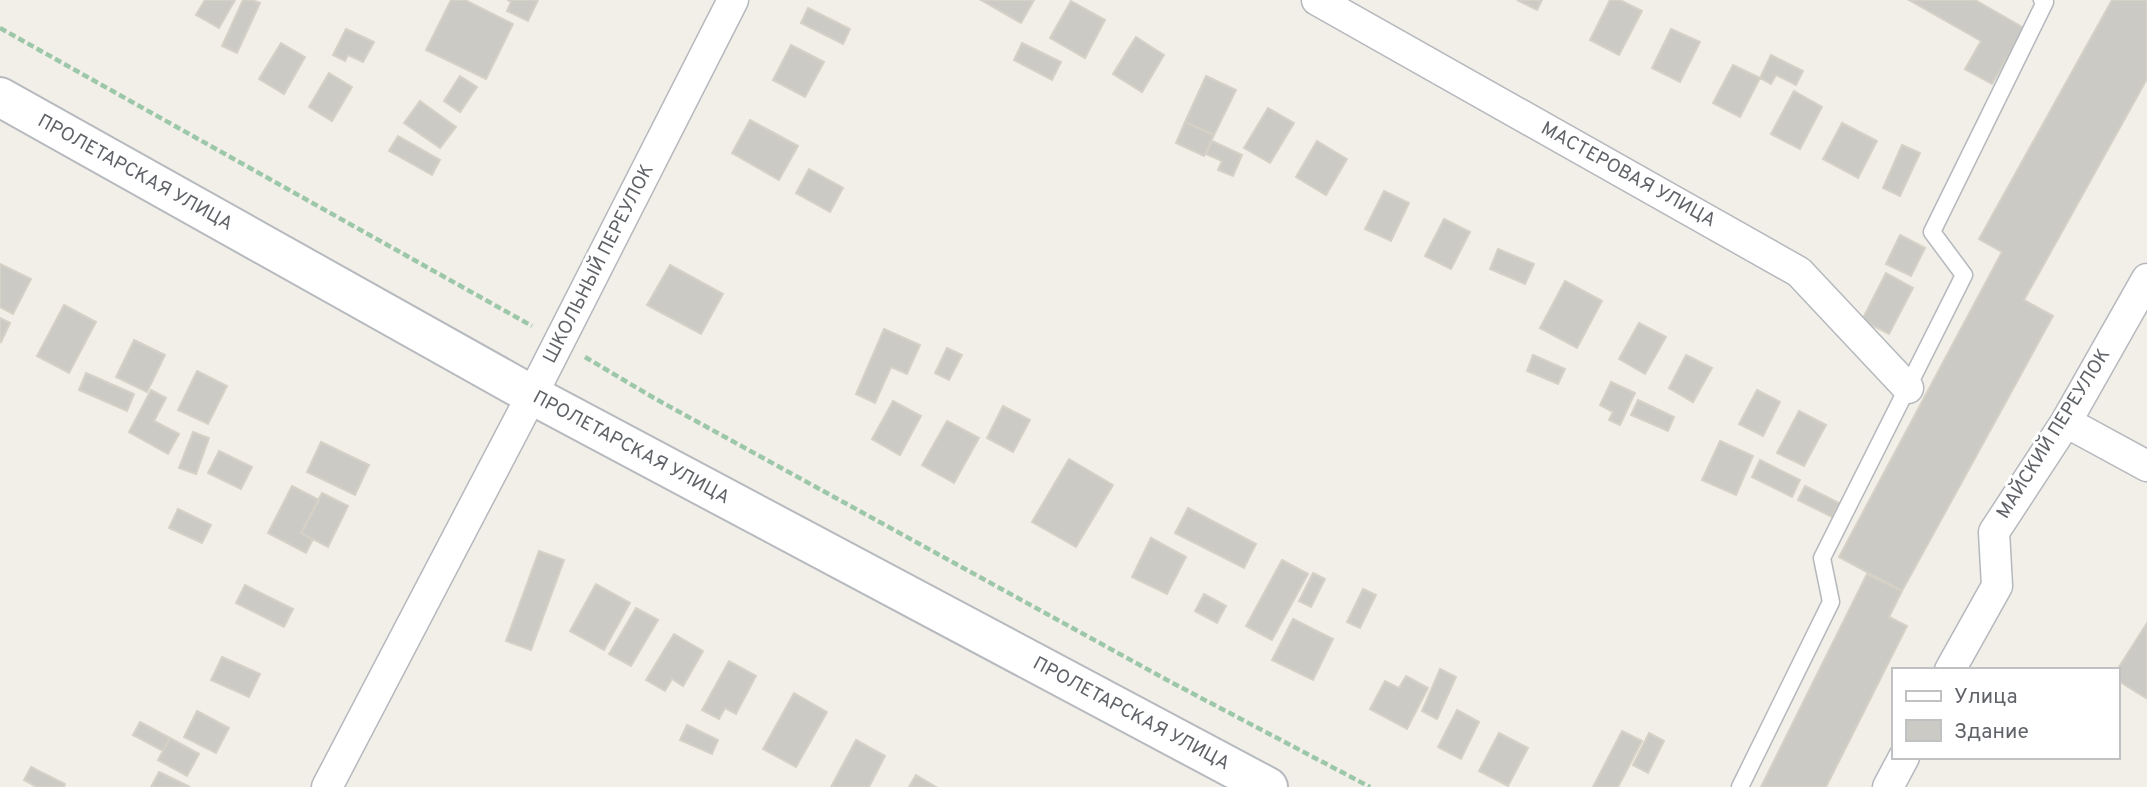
<svg xmlns="http://www.w3.org/2000/svg" width="2147" height="787" font-family="Overpass,sans-serif">
<rect width="100%" height="100%" fill="#f1efe8"/>
<path fill="#cccac5" stroke="#d6d1c6" stroke-width="2" d="M205,0h30l-16,28 -23,-13z
M243,0h9l8,3 -23,50 -15,-7z
M451,0h14l48,24 -27,55 -60,-29z
M508,0h30l-10,21 -21,-10 4,-9z
M981,0h53l-13,23z
M1517,0h25l-5,10z
M1610,0h10l22,11 -23,44 -29,-15z
M1909,0h66l49,28 -32,56 -27,-15 16,-28z
M2112,0h35v79l-123,221 29,16 -151,275 -63,-34 163,-305 -23,-13z
M1071,1l34,19 -20,38 -35,-20z
M808,8l42,21 -7,15 -42,-21z
M346,29l28,13 -11,20 -15,-7 -3,6 -12,-6z
M1671,29l29,13 -20,40 -28,-14z
M1136,37l28,18 -22,37 -29,-18z
M281,43l24,14 -21,37 -25,-15z
M1022,43l39,19 -9,18 -38,-20z
M791,45l33,17 -19,35 -32,-17z
M1771,55l32,16 -7,14 -20,-10 -5,9 -11,-6z
M1733,65l27,13 -20,39 -27,-14z
M329,73l23,14 -20,34 -23,-14z
M460,76l17,11 -17,25 -16,-11z
M1206,76l30,14 -22,45 -29,-13z
M1794,91l28,16 -22,42 -29,-15z
M420,101l36,26 -16,21 -36,-25z
M1268,108l26,15 -24,40 -26,-15z
M750,120l48,26 -19,34 -47,-27z
M1185,122l29,13 -10,21 -28,-13z
M1842,123l35,18 -19,37 -35,-19z
M398,136l42,24 -8,15 -43,-24z
M1212,141l30,14 -9,21 -15,-6 4,-9 -16,-7z
M1317,141l30,18 -21,36 -30,-18z
M1902,145l18,8 -20,43 -17,-8z
M809,169l34,19 -13,24 -34,-19z
M1384,191l25,12 -18,38 -26,-12z
M1444,219l26,13 -19,37 -26,-13z
M1900,235l25,13 -14,28 -25,-12z
M1498,249l36,15 -9,20 -35,-15z
M0,264l31,15 -18,35 -13,-7z
M670,265l53,29 -22,40 -54,-29z
M1886,273l27,15 -24,46 -27,-14z
M1565,281l37,20 -25,47 -37,-20z
M64,305l32,17 -27,51 -32,-17z
M0,318l10,5 -9,19 -1,-1z
M1639,323l27,14 -21,37 -26,-15z
M884,329l36,16 -13,29 -16,-7 -16,36 -19,-9z
M134,340l31,15 -18,37 -31,-15z
M947,348l15,7 -13,25 -14,-7z
M1533,355l32,14 -7,15 -31,-13z
M1686,355l26,13 -19,34 -24,-14z
M197,371l30,15 -19,38 -30,-14z
M86,373l48,21 -7,17 -48,-21z
M1611,382l24,11 -15,32 -11,-5 4,-8 -13,-7z
M151,390l15,8 -12,23 25,13 -11,20 -39,-22z
M1757,390l23,12 -17,34 -24,-12z
M1638,400l36,17 -6,14 -37,-16z
M893,401l28,15 -21,39 -28,-16z
M1003,406l27,14 -17,32 -26,-14z
M1799,411l27,14 -22,41 -27,-13z
M947,421l32,17 -25,45 -32,-18z
M193,432l16,6 -13,36 -17,-6z
M1720,441l33,15 -17,39 -34,-15z
M321,442l48,23 -14,30 -48,-23z
M219,451l33,16 -11,22 -33,-16z
M1069,459l44,26 -37,62 -44,-25z
M1760,460l40,20 -8,17 -40,-20z
M292,486l27,14 -18,33 12,6 -7,14 -38,-20z
M1805,486l34,17 -7,14 -34,-17z
M322,493l26,13 -20,41 -27,-14z
M1188,508l68,36 -12,24 -69,-35z
M178,509l33,16 -9,18 -33,-15z
M1151,538l35,19 -19,37 -35,-17z
M539,551l25,9 -33,90 -25,-9z
M1282,560l26,14 -36,66 -26,-14z
M1313,573l12,6 -14,28 -12,-6z
M1867,574l35,17 -13,26 18,9 -81,161h-65z
M596,584l34,19 -26,47 -34,-19z
M245,585l48,24 -9,18 -48,-24z
M1363,589l13,6 -16,33 -13,-6z
M1204,594l22,12 -9,17 -22,-12z
M636,608l22,12 -27,46 -22,-12z
M1293,619l40,20 -20,41 -41,-20z
M2147,623v73l-1,2 -29,-18v-10z
M674,634l29,17 -20,35 -11,-7 -7,12 -19,-11z
M222,657l38,17 -11,23 -38,-17z
M729,661l27,15 -20,38 -11,-6 -6,11 -17,-9z
M1440,669l16,8 -19,42 -15,-8z
M1406,676l22,12 -21,41 -37,-20 15,-28 14,7z
M794,693l33,19 -31,55 -33,-18z
M1457,710l22,12 -18,37 -23,-12z
M197,711l32,17 -13,25 -32,-16z
M140,722l30,16 -7,13 -30,-16z
M687,725l31,15 -6,14 -32,-14z
M1622,731l20,10 -24,46h-25z
M1499,733l29,15 -20,38 -29,-15z
M1649,733l15,8 -16,32 -15,-8z
M170,738l29,16 -12,22 -29,-16z
M856,740l29,16 -16,31h-38z
M31,767l34,17 -1,3h-27l-13,-7z
M159,772l31,15h-39z
M916,775l20,12h-27z"/>
<g fill="none" stroke-linecap="round" stroke-linejoin="round">
<g stroke="#b5b8bc" stroke-width="19">
<path id="lane" d="M1740,787l91,-185 -9,-44 142,-283 -32,-43 113,-230 -3,-2"/>
</g>
<g stroke="#b5b8bc" stroke-width="33">
<path id="street" d="M1317,0l482,272 109,116
M2066,422l81,44
M1950,670l47,-84 -3,-54 72,-110 81,-143
M327,787l205,-392 201,-395
M1888,787l16,-30"/>
</g>
<g stroke="#b6babf" stroke-width="42">
<path id="secondary" d="M0,97l532,298 736,392"/>
</g>
<path stroke="#9cc7a9" stroke-width="4.5" stroke-dasharray="7 3.5" stroke-linecap="butt" d="M0,28l532,298
M585,357l69,41 513,282 203,107"/>
<use href="#lane" stroke="#fff" stroke-width="16"/>
<use href="#street" stroke="#fff" stroke-width="30"/>
<use href="#secondary" stroke="#fff" stroke-width="38"/>
</g>
<g text-anchor="middle" dominant-baseline="central" stroke-width="6" stroke-linejoin="round" paint-order="stroke">
<g font-size="19" fill="#5f6368" stroke="#fff">
<text transform="translate(135 173) rotate(29)">ПРОЛЕТАРСКАЯ УЛИЦА</text>
<text transform="translate(1628 175) rotate(29)">МАСТЕРОВАЯ УЛИЦА</text>
<text transform="translate(599 264) rotate(-63)">ШКОЛЬНЫЙ ПЕРЕУЛОК</text>
<text transform="translate(2054 434) rotate(-58)">МАЙСКИЙ ПЕРЕУЛОК</text>
<text transform="translate(631 448) rotate(28)">ПРОЛЕТАРСКАЯ УЛИЦА</text>
<text transform="translate(1131 714) rotate(28)">ПРОЛЕТАРСКАЯ УЛИЦА</text>
</g>
</g>
<rect x="1892" y="668" width="228" height="91" fill="#ffffff" stroke="#bfc1c3" stroke-width="2"/>
<rect x="1906" y="691" width="35" height="10" fill="#ffffff" stroke="#bfc1c3" stroke-width="2"/>
<text x="1954" y="703" font-size="21" fill="#5f6368">Улица</text>
<rect x="1906" y="720" width="35" height="21" fill="#cccac5" stroke="#bfc1c3" stroke-width="2"/>
<text x="1954" y="738" font-size="21" fill="#5f6368">Здание</text>
</svg>
